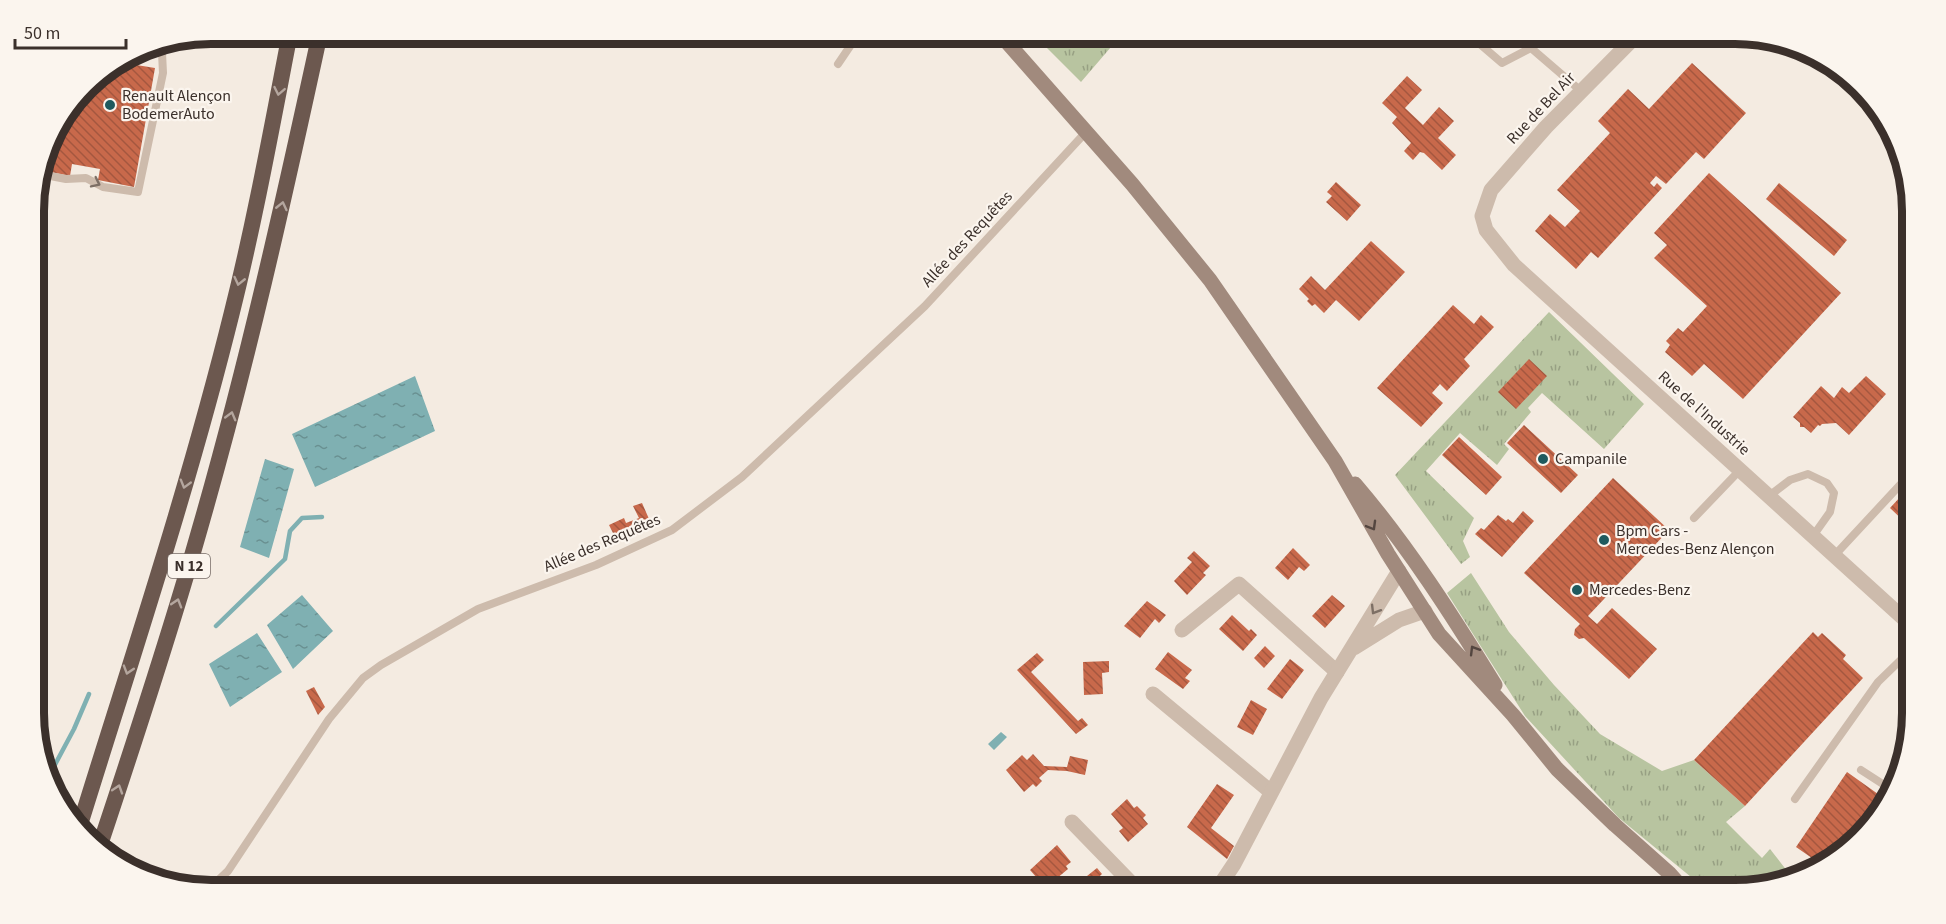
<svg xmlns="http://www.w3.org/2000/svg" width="1946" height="924" font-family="'Source Sans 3',sans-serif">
<defs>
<pattern id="grass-tufts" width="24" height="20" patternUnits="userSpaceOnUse" patternTransform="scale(1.5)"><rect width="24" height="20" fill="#b8c4a0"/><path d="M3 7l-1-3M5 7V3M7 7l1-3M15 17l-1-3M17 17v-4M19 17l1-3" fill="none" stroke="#97a083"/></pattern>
<pattern id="water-ripples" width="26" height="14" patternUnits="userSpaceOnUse" patternTransform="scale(1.5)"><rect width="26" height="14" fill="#7fb0b2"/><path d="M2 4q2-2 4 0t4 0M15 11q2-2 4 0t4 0" fill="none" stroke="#699091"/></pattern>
<pattern id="building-back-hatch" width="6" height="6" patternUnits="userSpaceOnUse" patternTransform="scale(1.5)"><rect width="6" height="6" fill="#c8694b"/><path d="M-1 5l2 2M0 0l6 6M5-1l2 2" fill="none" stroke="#a4573f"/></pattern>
</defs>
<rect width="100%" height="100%" fill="#f4ebe1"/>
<path fill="url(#grass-tufts)" d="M1032,33h91l-42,49z
M1549,312l95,92 -40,45 -62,-56 -14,15 3,4 -27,32 5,5 -12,16 -37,-32 -34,38 48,47 -11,23 7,16 -9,7 -66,-89z
M1471,573l38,59 45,53 46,49 62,37 32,-11 51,46 -19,16 36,36 8,-9 21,27 -45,15h-33l-22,-14 -72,-59 -94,-102 -78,-123z"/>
<path fill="url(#water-ripples)" d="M415,376l20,55 -120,56 -23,-53z
M265,459l29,10 -25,89 -29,-11z
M302,595l31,36 -40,38 -26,-44z
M257,633l25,39 -52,35 -21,-43z
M1001,732l6,5 -13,13 -6,-6z"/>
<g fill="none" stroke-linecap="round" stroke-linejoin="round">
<path stroke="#7fb0b2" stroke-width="4.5" d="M216,626l69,-67 5,-28 12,-13 20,-1
M50,774l24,-45 15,-35"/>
</g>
<path fill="url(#building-back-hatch)" d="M812,33h38v3l-10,5 -2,-5 -21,9z
M1495,33h16l-7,8z
M118,62l37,6 -21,119 -36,-7 2,-11 -28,-5 -2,12 -25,-5 3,-13 -3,-1 6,-24 42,-56z
M1692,63l54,50 -42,46 -8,-7 -30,32 -10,-8 -6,7 4,4 3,-4 5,5 -64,70 -7,-6 -15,17 -41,-38 15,-17 15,13 15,-16 -23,-21 53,-57 -12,-12 30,-32 21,20z
M1407,76l15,14 -17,18 18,17 16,-18 15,14 -16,17 18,17 -14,15 -18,-17 -4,-1 -7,8 -9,-9 7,-8 -19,-20 5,-6 -15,-14z
M1709,173l132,120 -98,106 -39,-35 -12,12 -27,-24 5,-7 -4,-4 12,-13 5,4 24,-26 -53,-48 13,-13 -13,-12z
M1336,182l25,23 -14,16 -21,-19 6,-6 -5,-4z
M1779,183l68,57 -13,16 -68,-57z
M1371,241l34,31 -46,49 -23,-21 -12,13 -9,-9 -3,2 -5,-5 2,-2 -10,-10 12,-13 14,14z
M1453,305l21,19 7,-9 13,12 -30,32 6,7 -23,25 -7,-7 -8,9 11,10 -22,24 -44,-39z
M1529,359l18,17 -31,33 -18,-17z
M1866,376l20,18 -37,41 -13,-12 -14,1 -2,2 -2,-1 -7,8 -7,-6h-4v-4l-7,-6 28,-31 13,12 8,-11 7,6z
M1524,425l54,50 -17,18 -54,-50z
M1459,437l43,40 -16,18 -44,-40z
M1613,478l56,52 -81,86 9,8 15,-16 45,41 -28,30 -45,-41 -5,1 -5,-4 1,-6 5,-5 -56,-51z
M1912,484v45l-22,-21z
M642,503l11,25 -35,15 -9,-18 15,-7 2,5 13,-5 -6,-12z
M1523,511l11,10 -32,36 -27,-23 6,-6 3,2 14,-15 8,6 2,-2 5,4z
M1293,548l17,17 -6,6 -5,-4 -11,13 -13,-12z
M1194,551l16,15 -7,7 3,2 -19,20 -13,-14 18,-19 -5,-4z
M1332,595l13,11 -20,22 -13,-12z
M1147,601l19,14 -7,8 -4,-4 -15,19 -16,-12z
M1232,615l17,16 2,-2 6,6 -14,16 -24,-22z
M1813,632l5,5 4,-4 24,22 -3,4 20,19 -118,128 -51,-46z
M1265,646l10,10 -11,12 -10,-10z
M1168,652l24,18 -7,8 5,3 -7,8 -28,-20z
M1037,653l7,7 -13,12 47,49 4,-3 6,7 -12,9 -59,-64z
M1290,659l14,11 -22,29 -15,-10z
M1109,661v11l-7,1 1,21 -19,1 -1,-33z
M314,687l11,20 -7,8 -12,-24z
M1251,700l16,9 -14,26 -16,-8z
M1901,741l6,4 -3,13 -10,-7z
M1033,754l11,12 23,1 3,-11 18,4 -3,15 -18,-4 -19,-1 -9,8 3,3 -6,6 -3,-3 -9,8 -18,-22 16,-15 5,5z
M1847,772l38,27 -51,62 -12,4 -26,-18z
M1217,784l17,11 -23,33 23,18 -7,13 -40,-32z
M1127,799l7,9 3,-2 9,9 -3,3 5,6 -20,18 -9,-11 4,-3 -12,-14z
M1057,845l14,17 -5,4 2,3 -12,10 -3,-2 -7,6 7,8h-14l5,-5 -14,-16z
M1097,868l5,6 -9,8 -6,-6z"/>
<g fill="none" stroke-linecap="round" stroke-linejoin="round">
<path stroke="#cdbbac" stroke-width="8" d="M1467,33l35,30 29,-15 50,43
M838,64l21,-31
M40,174l26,5 20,-1 17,9 35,5 25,-119 -1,-20 -6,-9
M1769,496l21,-16 18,-6 19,9 7,10 -4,19 -17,24
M1694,518l46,-48
M1834,556l78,-84
M1861,770l31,20
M1795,799l83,-117 35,-34
M208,890l20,-19 101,-152 34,-41 18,-13 97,-56 118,-44 76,-35 70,-53 183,-171 161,-174"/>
<path stroke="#cdbbac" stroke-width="15" d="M1639,33l-93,94 -55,63 -9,26 4,14 28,35 399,362
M1182,630l57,-46 98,88
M1153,694l118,98
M1072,822l67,69"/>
<path stroke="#cdbbac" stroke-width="15" d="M1354,648l45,-28 26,-9
M1216,891l18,-27 87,-166 78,-127"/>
<path stroke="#a18a7d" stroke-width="15" d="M999,33l133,151 78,96 125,181 53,93 51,80 74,81 44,54 58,56 54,48 16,18
M1355,484c53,62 97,131 140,201"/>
<path stroke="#6c584f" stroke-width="16" d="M79,828c53,-171 110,-342 153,-516 23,-92 40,-186 58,-279
M100,845c35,-105 70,-211 100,-317 47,-163 84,-329 120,-495"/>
</g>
<defs><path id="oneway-chevron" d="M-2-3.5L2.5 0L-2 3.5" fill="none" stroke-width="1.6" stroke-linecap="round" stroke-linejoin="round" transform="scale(1.5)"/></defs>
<g stroke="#b4a69e">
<use href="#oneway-chevron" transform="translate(279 91) rotate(101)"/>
<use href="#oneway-chevron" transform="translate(282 206) rotate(-77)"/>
<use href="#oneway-chevron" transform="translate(239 281) rotate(103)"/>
<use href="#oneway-chevron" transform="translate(231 416) rotate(-75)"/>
<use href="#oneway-chevron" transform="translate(185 484) rotate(106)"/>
<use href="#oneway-chevron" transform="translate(177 603) rotate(-73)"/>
<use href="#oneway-chevron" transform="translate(128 670) rotate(107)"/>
<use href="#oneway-chevron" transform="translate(118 789) rotate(-72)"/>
</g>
<g stroke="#7d6f65">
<use href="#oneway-chevron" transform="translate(96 183) rotate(26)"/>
<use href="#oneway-chevron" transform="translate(1375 610) rotate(121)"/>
</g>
<g stroke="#544640">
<use href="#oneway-chevron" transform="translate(1372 526) rotate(60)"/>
<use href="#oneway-chevron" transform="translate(1474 650) rotate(-121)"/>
</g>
<g fill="#1f5a5e" stroke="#fbf5ee" stroke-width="2">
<circle cx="110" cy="105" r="6"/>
<circle cx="1543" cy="459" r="6"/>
<circle cx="1604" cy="540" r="6"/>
<circle cx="1577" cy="590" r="6"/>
</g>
<g text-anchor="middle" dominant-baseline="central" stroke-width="4.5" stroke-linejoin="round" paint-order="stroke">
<rect fill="#fbf5ee" stroke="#756b66" stroke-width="1.5" x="168" y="554" width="42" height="24" rx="4.5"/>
<g font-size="15" font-weight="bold" fill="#3b302b">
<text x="189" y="566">N 12</text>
</g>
<g font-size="16" fill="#3b302b" stroke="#fbf5ee" text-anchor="start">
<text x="122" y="96">Renault Alençon<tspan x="122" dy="18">BodemerAuto</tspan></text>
<text x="1555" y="459">Campanile</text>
<text x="1616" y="531">Bpm Cars -<tspan x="1616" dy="18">Mercedes-Benz Alençon</tspan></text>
<text x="1589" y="590">Mercedes-Benz</text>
</g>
<g font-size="16" fill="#3b302b" stroke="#fbf5ee">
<text transform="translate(1541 108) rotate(-47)">Rue de Bel Air</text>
<text transform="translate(967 239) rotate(-47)">Allée des Requêtes</text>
<text transform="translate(1704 413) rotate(42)">Rue de l'Industrie</text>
<text transform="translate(602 543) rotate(-23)">Allée des Requêtes</text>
</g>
</g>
<path d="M0 0H1946V924H0ZM211 44H1735A167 167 0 0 1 1902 211V713A167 167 0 0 1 1735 880H211A167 167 0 0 1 44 713V211A167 167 0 0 1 211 44Z" fill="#fbf5ee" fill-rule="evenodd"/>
<path fill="none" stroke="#3b302b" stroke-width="8" d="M211 44H1735A167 167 0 0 1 1902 211V713A167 167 0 0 1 1735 880H211A167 167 0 0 1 44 713V211A167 167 0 0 1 211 44Z"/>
<path d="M15 39v9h111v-9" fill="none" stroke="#3b302b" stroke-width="3"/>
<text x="24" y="39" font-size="18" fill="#3b302b" stroke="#fbf5ee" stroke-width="4.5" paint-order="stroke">50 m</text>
</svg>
